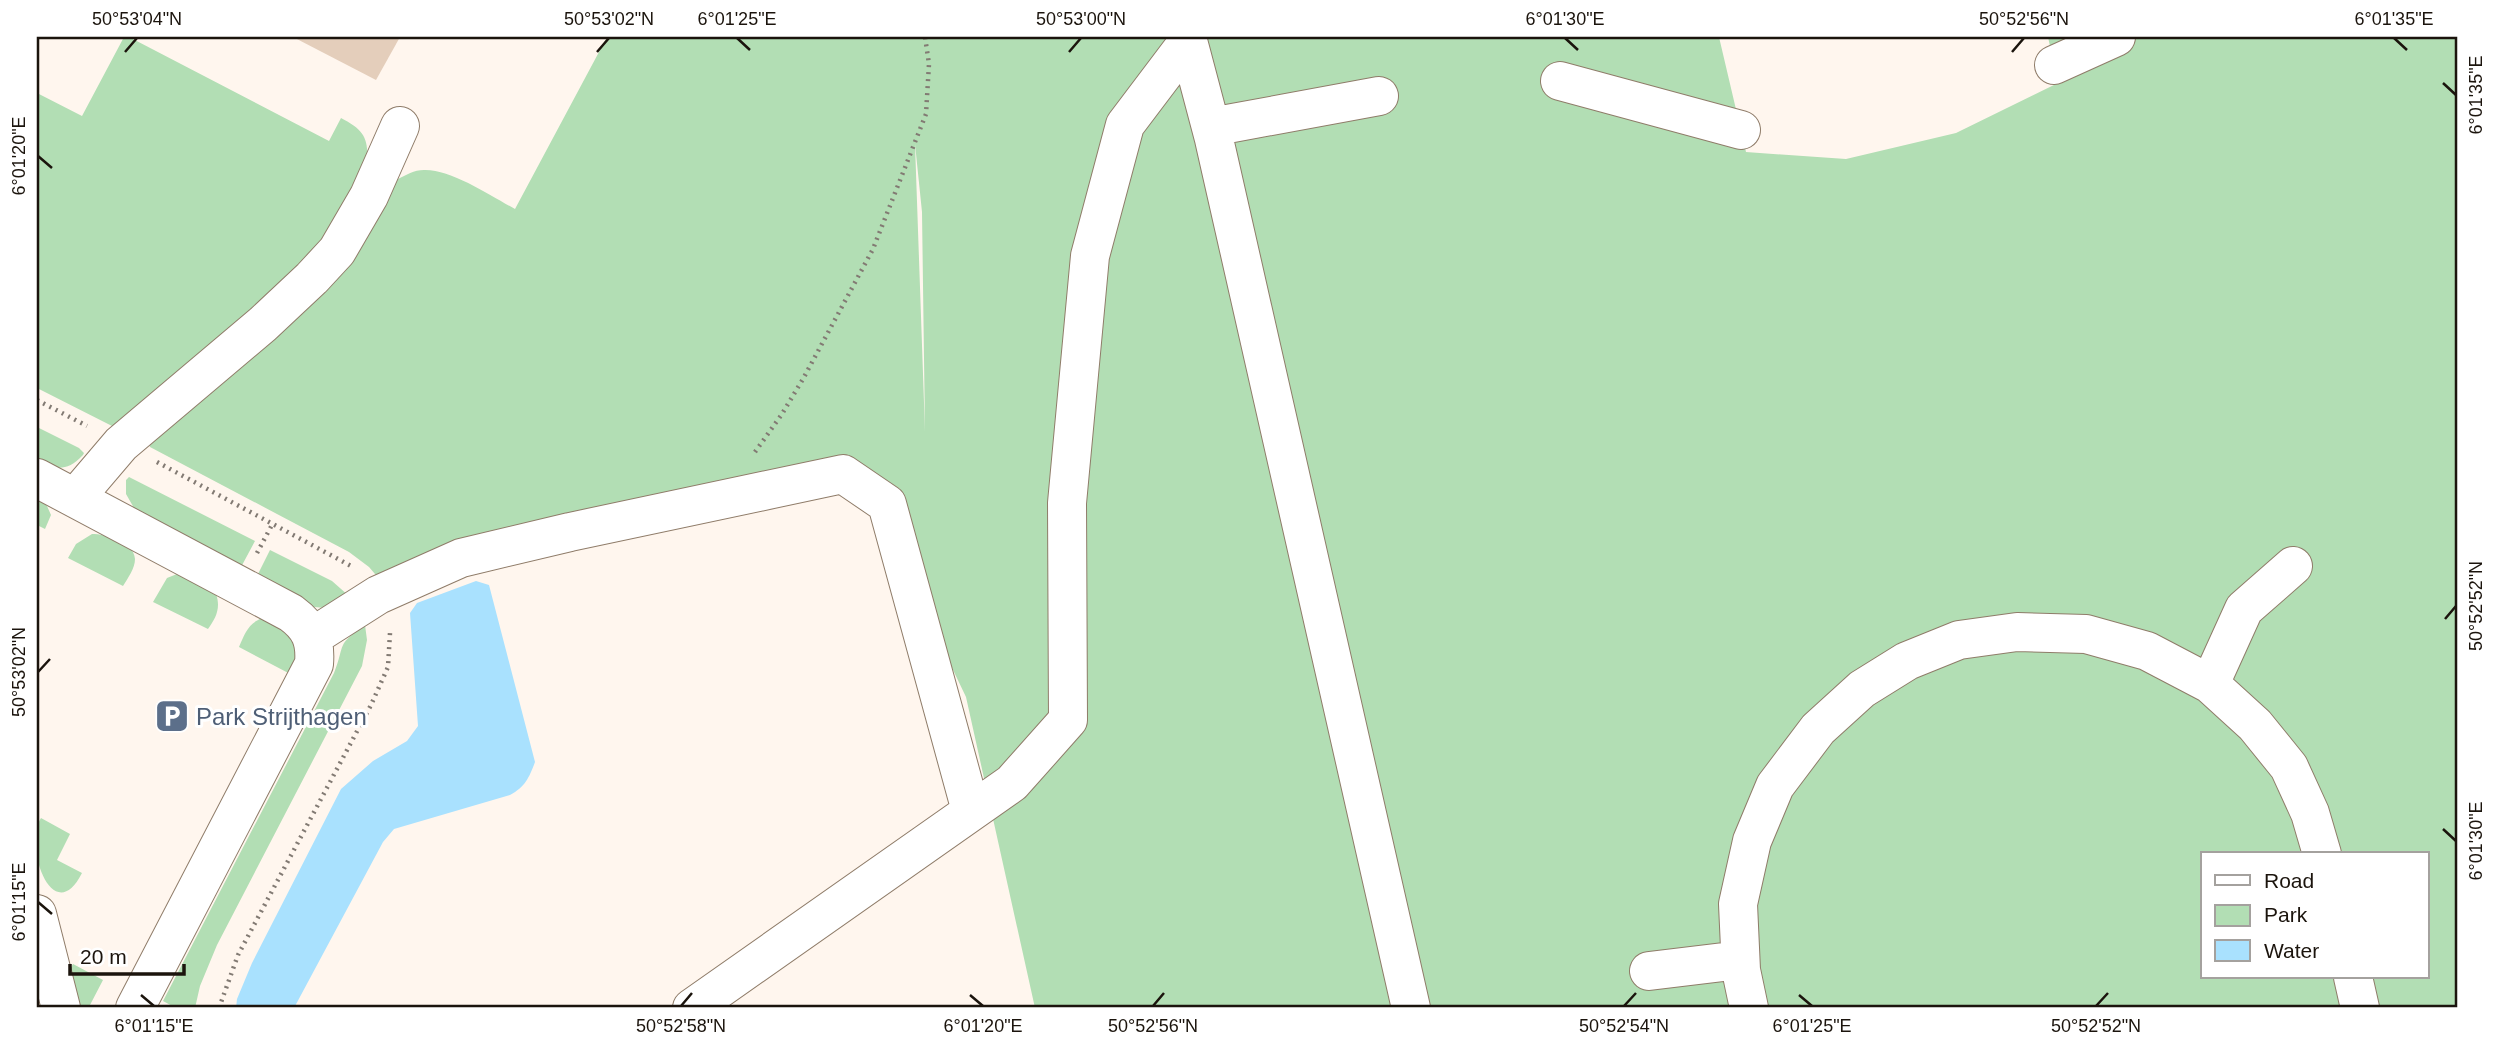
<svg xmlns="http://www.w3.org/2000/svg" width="2495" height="1045" font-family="Arial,sans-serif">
<rect width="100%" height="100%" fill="#fff6ee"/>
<path fill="#b2deb4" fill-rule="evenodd" d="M124,37h5l200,104 12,-23c23,12 28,20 26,46l-52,91 -201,172 -77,-39v-295l45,23z
M607,37h1112l27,115 100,7 110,-26 102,-50 -10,-46h410v971h-90l-7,-31h66v-123h-95l-122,-182 -254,-39 -187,148 -30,227h-704l-69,-311 -33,-69 -33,-139 -53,-33 -466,125 -12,-14 -20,-15 -199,-105 -1,-3 249,-265c8,-4 16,-9 26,-9 27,-1 67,26 91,39zM915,144l7,68 3,219z
M37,427l42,21 5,5 -1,2c-16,17 -26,14 -46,8z
M129,477l126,64 -15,28 -106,-61 -8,-14v-14z
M37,498l10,8 4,9 -6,14 -8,-4z
M92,534c13,0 42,7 43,25 0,9 -7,19 -12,27l-55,-28 8,-14z
M270,550l62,31 17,15 -23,12 -12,-1 -58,-29z
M177,574l39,20c5,14 0,24 -8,35l-55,-27 14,-24z
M262,618l12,3 23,22 -3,33 -55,-29c6,-14 9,-23 23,-29z
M365,625l2,15 -5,26 -145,279 -17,41 -5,22h-19l-13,-7 171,-328c12,-30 1,-27 31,-48z
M2019,640l125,20 106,73 65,121h-112v123h142l7,31h-593l-9,-39 8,-125 63,-108 89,-67z
M41,818l29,16 -13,26 25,13c-29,57 -59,-27 -41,-55z
M73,964l30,16 -13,25 6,3h-27l-1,-36z"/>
<path fill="#a9e1fe" d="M476,581l13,4 46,177c-6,16 -10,25 -25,33l-116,34 -11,13 -89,166h-58l1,-9 15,-36 89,-174 32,-28 34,-20 11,-15 -8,-113 7,-10z"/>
<path fill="#e4cebb" d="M293,37h107l-24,43z"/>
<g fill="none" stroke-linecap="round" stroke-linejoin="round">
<g stroke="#8f7c69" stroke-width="40">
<path id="minor" d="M1187,37l27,102 197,869
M2054,65l62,-28
M1560,81l181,49
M1211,127l168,-31
M37,478l254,135c19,14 25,27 23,51l-179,344
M75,498l46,-54 142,-120 49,-46 25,-27 32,-55 31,-70
M312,637l66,-42 83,-37 109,-26 273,-58 44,30 84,307
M2210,684l34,-75 49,-43
M37,914l24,94
M1649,971l91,-11
M2353,977l7,31
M692,1008l320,-225 56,-63 -1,-217 23,-247 35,-131 62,-82
M1749,1008l-8,-38 -3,-66 14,-63 23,-55 43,-57 44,-40 45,-28 52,-21 58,-8 69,2 61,17 63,33 45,41 34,42 21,46 12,41"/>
</g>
<path stroke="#827a73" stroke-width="4.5" stroke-dasharray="2 5" stroke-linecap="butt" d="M37,400l50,26
M755,452l27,-38 21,-35 70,-130 53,-135 3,-50 -4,-27
M157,462l196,105
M257,553l16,-30
M219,1008l19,-53 133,-250 17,-38 2,-34"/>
<use href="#minor" stroke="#fff" stroke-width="38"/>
</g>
<path fill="none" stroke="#1b140d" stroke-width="2.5" d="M737,38l13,12M1565,38l13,12M2394,38l13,12M125,52l12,-14M597,52l12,-14M1069,52l12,-14M2012,52l12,-14M2443,83l13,12M38,156l14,12M2445,619l11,-13M38,672l12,-13M2443,829l13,12M38,902l14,12M141,995l13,11M970,995l13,11M1799,995l13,11M681,1006l11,-13M1153,1006l11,-13M1624,1006l12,-13M2096,1006l12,-13"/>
<defs>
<g id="parking-square" transform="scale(1.75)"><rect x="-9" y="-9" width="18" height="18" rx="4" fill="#5c6f8a" stroke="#fff"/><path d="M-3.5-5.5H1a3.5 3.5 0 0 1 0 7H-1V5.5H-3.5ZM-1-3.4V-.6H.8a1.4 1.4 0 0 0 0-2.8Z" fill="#fff"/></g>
</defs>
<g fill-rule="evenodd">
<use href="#parking-square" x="172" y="716"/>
</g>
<g text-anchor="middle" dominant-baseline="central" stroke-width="6" stroke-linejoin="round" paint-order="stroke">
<g font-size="24" fill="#4e5e75" stroke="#fff" text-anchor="start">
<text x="196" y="716">Park Strijthagen</text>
</g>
</g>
<rect width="2495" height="1045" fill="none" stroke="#ffffff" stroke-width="77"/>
<rect x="2201" y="852" width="228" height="126" fill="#ffffff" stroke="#a4a19e" stroke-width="2"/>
<rect x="2215" y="875" width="35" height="10" fill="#ffffff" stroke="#a4a19e" stroke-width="2"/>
<text x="2264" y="888" font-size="21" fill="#1b140d">Road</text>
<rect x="2215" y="905" width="35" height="21" fill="#b2deb4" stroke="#a4a19e" stroke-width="2"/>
<text x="2264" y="922" font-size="21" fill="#1b140d">Park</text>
<rect x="2215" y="940" width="35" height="21" fill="#a9e1fe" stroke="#a4a19e" stroke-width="2"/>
<text x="2264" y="958" font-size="21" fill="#1b140d">Water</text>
<path d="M70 964v10h114v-10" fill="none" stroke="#1b140d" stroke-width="3.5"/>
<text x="80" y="964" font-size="21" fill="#1b140d" stroke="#ffffff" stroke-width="5" paint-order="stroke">20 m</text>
<rect x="38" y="38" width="2418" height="968" fill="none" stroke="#1b140d" stroke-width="2.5"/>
<g font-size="18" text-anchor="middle" fill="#1b140d">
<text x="137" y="25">50°53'04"N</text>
<text x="609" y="25">50°53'02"N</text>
<text x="737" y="25">6°01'25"E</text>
<text x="1081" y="25">50°53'00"N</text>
<text x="1565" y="25">6°01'30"E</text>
<text x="2024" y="25">50°52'56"N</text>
<text x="2394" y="25">6°01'35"E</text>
<text transform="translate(2476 95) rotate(-90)" y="6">6°01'35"E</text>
<text transform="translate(19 156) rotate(-90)" y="6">6°01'20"E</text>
<text transform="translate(2476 606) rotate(-90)" y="6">50°52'52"N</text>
<text transform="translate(19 672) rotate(-90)" y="6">50°53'02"N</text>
<text transform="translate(2476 841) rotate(-90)" y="6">6°01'30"E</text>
<text transform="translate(19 902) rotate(-90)" y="6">6°01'15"E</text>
<text x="154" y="1032">6°01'15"E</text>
<text x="681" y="1032">50°52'58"N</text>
<text x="983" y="1032">6°01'20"E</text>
<text x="1153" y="1032">50°52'56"N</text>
<text x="1624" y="1032">50°52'54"N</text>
<text x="1812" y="1032">6°01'25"E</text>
<text x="2096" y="1032">50°52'52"N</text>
</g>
</svg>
